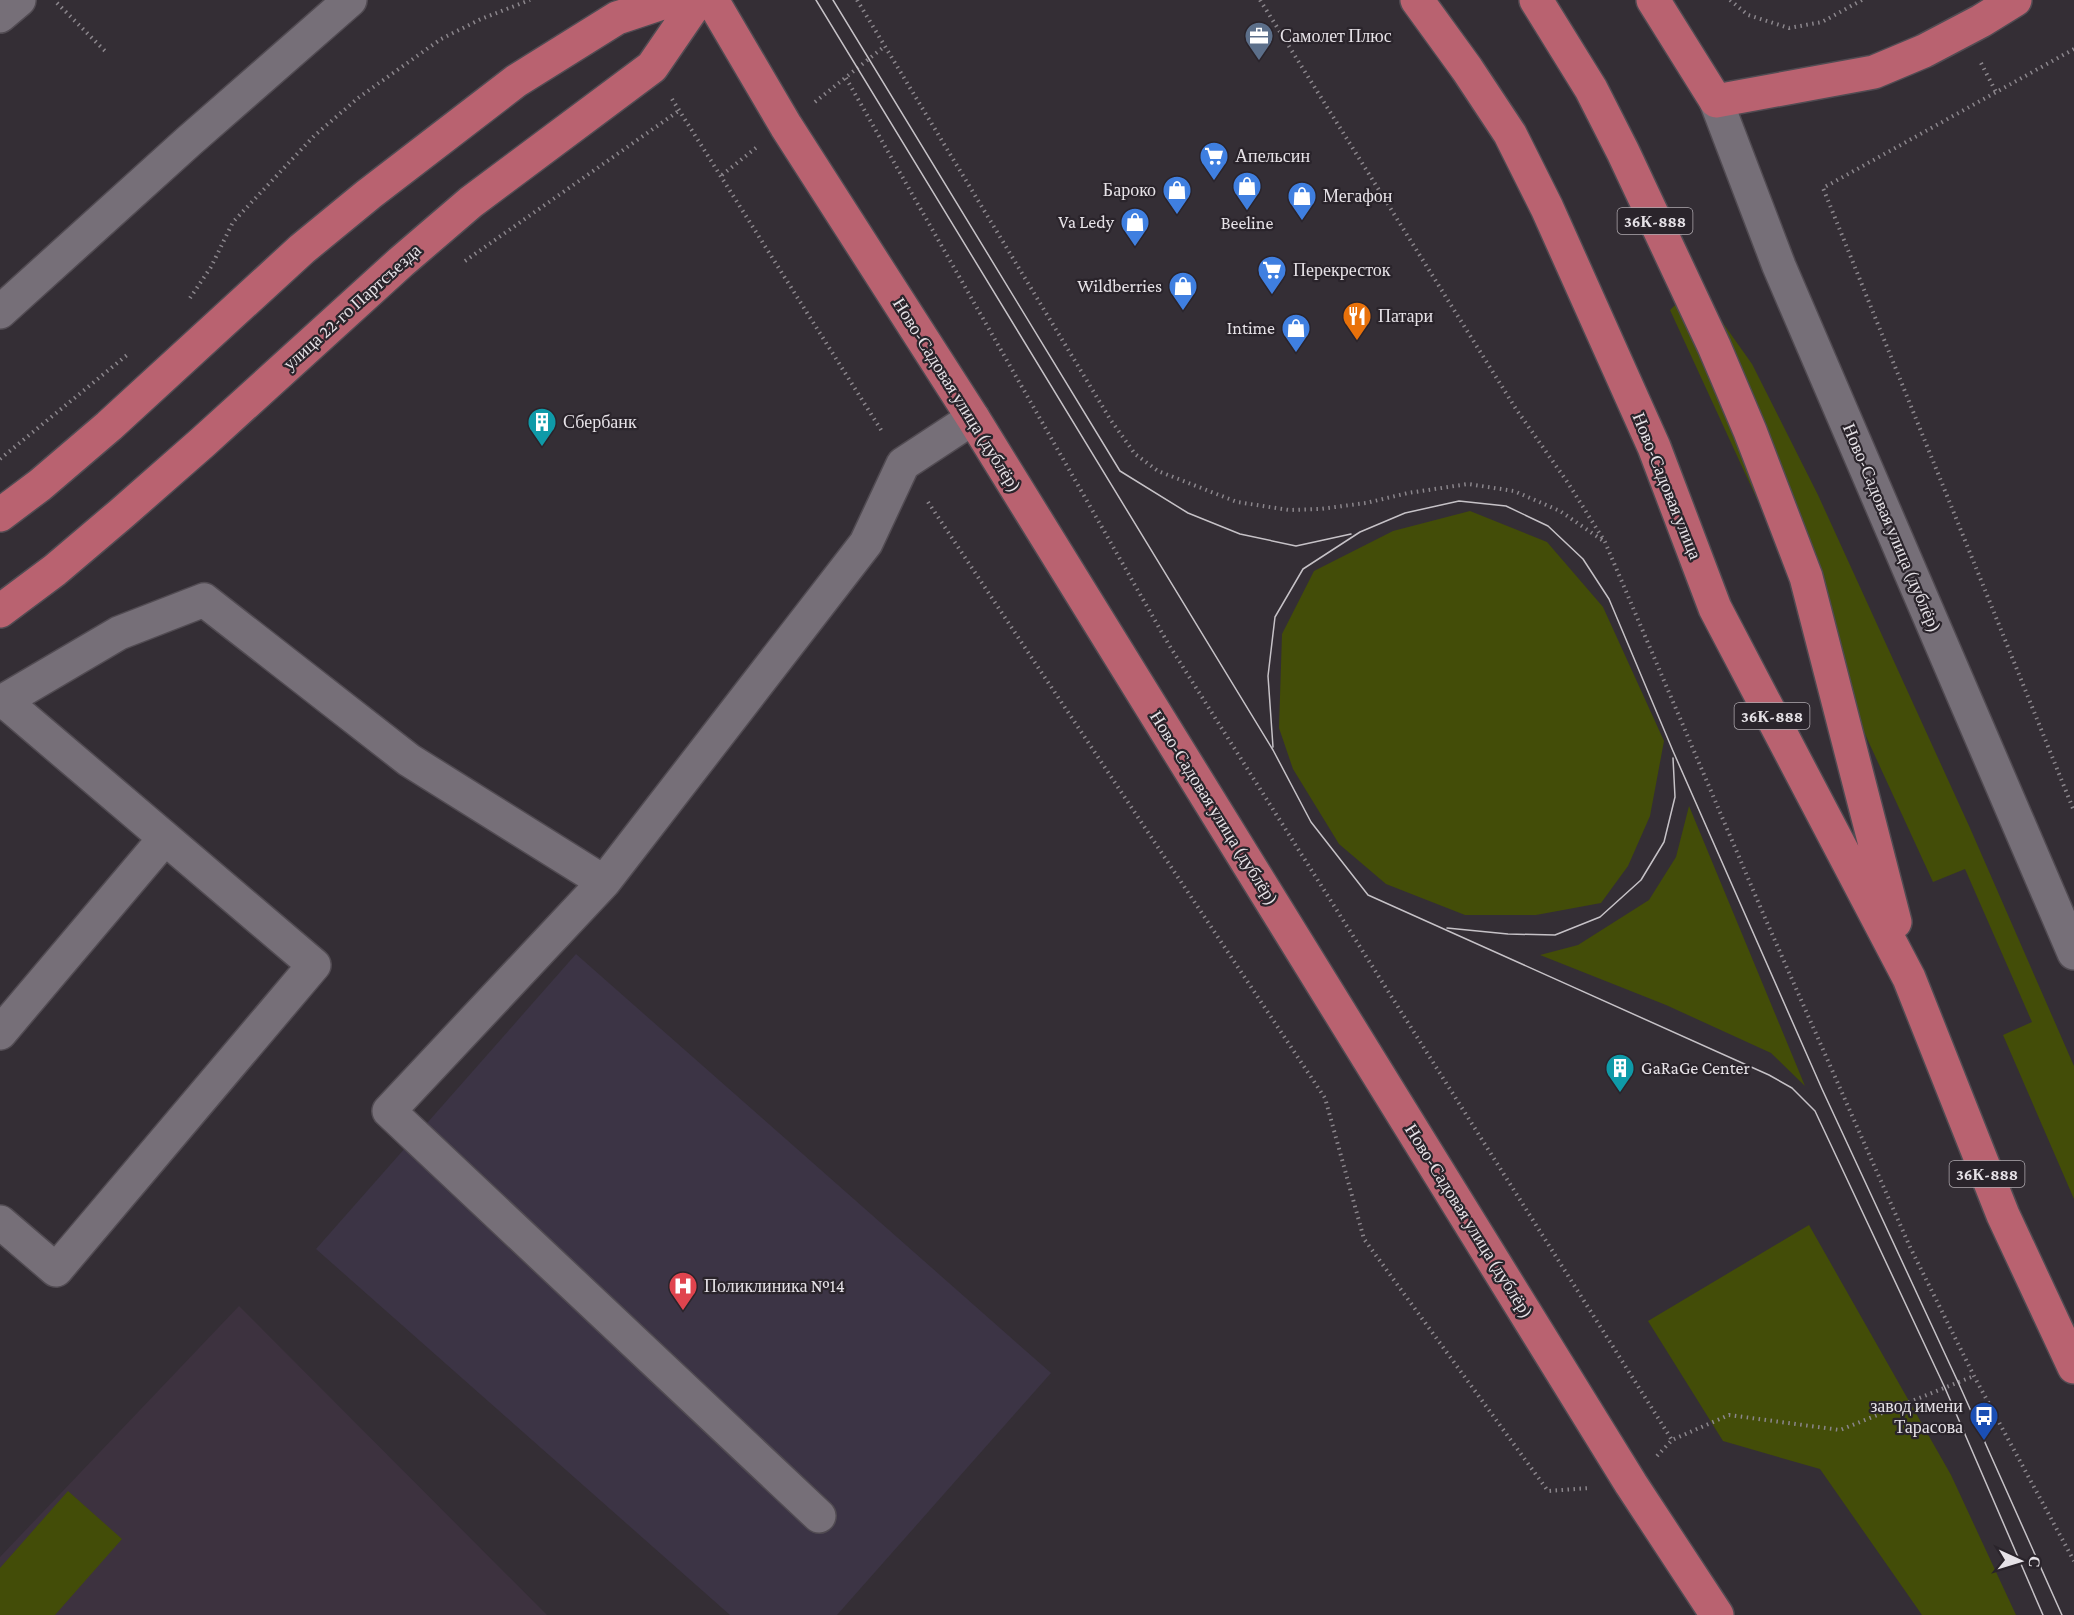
<svg xmlns="http://www.w3.org/2000/svg" width="2074" height="1615" font-family="'Crimson Pro',serif">
<rect width="100%" height="100%" fill="#342e35"/>
<path fill="#3d323f" d="M239,1306l308,309h-547v-58z"/>
<path fill="#3c3445" d="M576,954l475,419 -214,242h-107l-414,-366z"/>
<path fill="#434d08" d="M1696,285l56,79 66,131 152,333 104,238v133l-71,-164 29,-13 -67,-153 -32,13 -263,-572z
M1470,511l77,31 56,65 61,134 -14,75 -22,50 -27,37 -65,12h-71l-79,-31 -47,-40 -46,-75 -14,-41 3,-94 32,-63 79,-40z
M1689,806l116,280 -34,-33 -105,-48 -126,-50 38,-10 71,-45 27,-43z
M1809,1225l142,250 65,140h-94l-102,-146 -97,-28 -75,-120z
M68,1491l54,48 -67,76h-55v-47z"/>
<g fill="none" stroke-linecap="round" stroke-linejoin="round">
<g stroke="#514b52" stroke-width="36">
<path id="minor" d="M0,16l19,-16
M1716,101l63,165 295,687
M0,312l189,-171 161,-141
M0,703l119,-70 85,-33 205,160 195,122
M0,1033l165,-195
M0,1222l56,48 258,-305 -311,-265
M819,1516l-430,-405 215,-229 262,-339 37,-79 70,-46"/>
</g>
<g stroke="#514b52" stroke-width="36">
<path id="major" d="M712,0l74,126 187,292 658,1066 86,131
M1417,0l50,69 43,65 37,74 107,239 61,161 194,370 94,237 71,152
M1536,0l55,89 32,63 91,194 36,85 56,146 89,345
M1653,0l63,101 158,-29 50,-21 57,-30 34,-21
M0,515l40,-30 69,-59 193,-177 67,-55 147,-113 101,-63 54,-18
M0,611l55,-41 66,-56 82,-72 198,-180 70,-60 181,-135 46,-67"/>
</g>
<path stroke="#8b868c" stroke-width="4" stroke-dasharray="1.5 4.5" stroke-linecap="butt" d="M857,0l253,419 25,35 23,17 79,31 52,8 31,-1 46,-6 42,-10 60,-9 46,7 46,20 42,29
M1260,0l256,409 52,74 37,59 160,376 145,329 64,129 100,185
M1730,0l18,15 41,13 33,-6 40,-22
M57,3l50,50
M2074,49l-251,139 251,623
M1981,63l15,29
M846,78l323,567 503,795
M672,99l211,334
M815,102l70,-56
M722,175l35,-28
M465,261l215,-151
M190,298l21,-31 22,-45 81,-86 44,-38 83,-59 40,-20 49,-19
M0,459l127,-104
M928,502l397,596 39,141 184,252 41,-3
M1657,1456l15,-16 57,-25 111,15 134,-54"/>
<use href="#minor" stroke="#766f78" stroke-width="33"/>
<use href="#major" stroke="#b96270" stroke-width="33"/>
<path stroke="#c6c2c7" stroke-width="1.5" d="M816,0l457,750 38,72 57,73 401,180 23,13 23,23 130,277 98,227
M833,0l287,471 68,42 52,21 56,12 55,-12
M1273,747l-5,-71 7,-59 28,-48 57,-37 45,-19 54,-12 47,5 42,20 35,33 26,40 64,152 149,338 136,293 104,233
M1447,928l61,6 47,1 45,-18 41,-37 23,-38 11,-45 -2,-39"/>
</g>
<defs>
<g id="office-pin" transform="scale(1.5)"><path d="M0 17L-7.5 6A9.5 9.5 0 1 1 7.5 6Z" fill="#5c6f8a" stroke="#2a242b"/><path d="M-6-3h4V-5.5h4V-3h4V5H-6ZM-1-4.5V-3h2v-1.5ZM-6 0V1H6V0Z" fill="#fff"/></g>
<g id="supermarket-pin" transform="scale(1.5)"><path d="M0 17L-7.5 6A9.5 9.5 0 1 1 7.5 6Z" fill="#3f7fe0" stroke="#2a242b"/><path d="M-6-5.5h2.5l.6 2H6L4.5 2H-2.5L-4.4-4H-6ZM-1.5 3.2a1.3 1.3 0 1 0 .1 0ZM3 3.2a1.3 1.3 0 1 0 .1 0Z" fill="#fff"/></g>
<g id="shop-pin" transform="scale(1.5)"><path d="M0 17L-7.5 6A9.5 9.5 0 1 1 7.5 6Z" fill="#3f7fe0" stroke="#2a242b"/><path d="M-5-2.5h2.3a2.7 3.5 0 0 1 5.4 0H5L5.5 6h-11ZM-1.5-2.5h3a1.5 2.3 0 0 0-3 0Z" fill="#fff"/></g>
<g id="restaurant-pin" transform="scale(1.5)"><path d="M0 17L-7.5 6A9.5 9.5 0 1 1 7.5 6Z" fill="#e8710a" stroke="#2a242b"/><path d="M-5-6h1v4h1v-4h1v4h1v-4h1v5L-1.5 .5V6h-2V.5L-5-1ZM5-6V6H3V1.5H1.5Q1.5-4 5-6Z" fill="#fff"/></g>
<g id="building-pin" transform="scale(1.5)"><path d="M0 17L-7.5 6A9.5 9.5 0 1 1 7.5 6Z" fill="#0f9aa8" stroke="#2a242b"/><path d="M-4-6H4V6H1V3H-1V6H-4ZM-2.5-4.3h1.7v1.8h-1.7ZM.8-4.3h1.7v1.8H.8ZM-2.5-1h1.7V.8h-1.7ZM.8-1h1.7V.8H.8Z" fill="#fff"/></g>
<g id="hospital-pin" transform="scale(1.5)"><path d="M0 17L-7.5 6A9.5 9.5 0 1 1 7.5 6Z" fill="#e0444e" stroke="#2a242b"/><path d="M-5-5h3v3.5h4V-5h3V5h-3V1.5h-4V5h-3Z" fill="#fff"/></g>
<g id="bus-pin" transform="scale(1.5)"><path d="M0 17L-7.5 6A9.5 9.5 0 1 1 7.5 6Z" fill="#1a4fb4" stroke="#2a242b"/><path d="M-5-6H5V4H4V6H2V4H-2V6H-4V4H-5ZM-3.5-4V0h7V-4ZM-3.5 1.2v1.5H-2V1.2ZM2 1.2v1.5H3.5V1.2Z" fill="#fff"/></g>
</defs>
<g fill-rule="evenodd">
<use href="#office-pin" x="1259" y="36"/>
<use href="#supermarket-pin" x="1214" y="156"/>
<use href="#shop-pin" x="1247" y="186"/>
<use href="#shop-pin" x="1177" y="190"/>
<use href="#shop-pin" x="1302" y="196"/>
<use href="#shop-pin" x="1135" y="222"/>
<use href="#supermarket-pin" x="1272" y="270"/>
<use href="#shop-pin" x="1183" y="286"/>
<use href="#restaurant-pin" x="1357" y="316"/>
<use href="#shop-pin" x="1296" y="328"/>
<use href="#building-pin" x="542" y="422"/>
<use href="#building-pin" x="1620" y="1068"/>
<use href="#hospital-pin" x="683" y="1286"/>
<use href="#bus-pin" x="1984" y="1416"/>
</g>
<g text-anchor="middle" dominant-baseline="central" stroke-width="4.5" stroke-linejoin="round" paint-order="stroke">
<g fill="#2a242b" stroke="#aea9af" stroke-width="1.5">
<rect x="1617.5" y="208" width="75" height="26" rx="4.5"/>
<rect x="1734.5" y="703" width="75" height="26" rx="4.5"/>
<rect x="1949.5" y="1161" width="75" height="26" rx="4.5"/>
</g>
<g font-size="16" font-weight="bold" fill="#e6e2e7">
<text x="1655" y="221">36К-888</text>
<text x="1772" y="716">36К-888</text>
<text x="1987" y="1174">36К-888</text>
</g>
<g font-size="18" fill="#e6e2e7" stroke="#2a242b" text-anchor="start">
<text x="1280" y="36">Самолет Плюс</text>
<text x="1235" y="156">Апельсин</text>
<text x="1156" y="190" text-anchor="end">Бароко</text>
<text x="1323" y="196">Мегафон</text>
<text x="1114" y="222" text-anchor="end">Va Ledy</text>
<text x="1247" y="223" text-anchor="middle">Beeline</text>
<text x="1293" y="270">Перекресток</text>
<text x="1162" y="286" text-anchor="end">Wildberries</text>
<text x="1378" y="316">Патари</text>
<text x="1275" y="328" text-anchor="end">Intime</text>
<text x="563" y="422">Сбербанк</text>
<text x="1641" y="1068">GaRaGe Center</text>
<text x="704" y="1286">Поликлиника №14</text>
<text x="1963" y="1406" text-anchor="end">завод имени<tspan x="1963" dy="21">Тарасова</tspan></text>
</g>
<g font-size="18" fill="#e6e2e7" stroke="#2a242b">
<text transform="translate(352 307) rotate(-42)">улица 22-го Партсъезда</text>
<text transform="translate(957 395) rotate(58)">Ново-Садовая улица (дублёр)</text>
<text transform="translate(1667 486) rotate(68)">Ново-Садовая улица</text>
<text transform="translate(1892 528) rotate(67)">Ново-Садовая улица (дублёр)</text>
<text transform="translate(1214 808) rotate(58)">Ново-Садовая улица (дублёр)</text>
<text transform="translate(1469 1221) rotate(58)">Ново-Садовая улица (дублёр)</text>
</g>
</g>
<g transform="translate(2020 1561) rotate(94)" stroke="#2a242b" stroke-width="4.5" paint-order="stroke">
<path d="M0-4.5L10 22L0 15L-10 22Z" fill="#e6e2e7"/>
<text y="-9" font-size="16" font-weight="bold" text-anchor="middle" fill="#e6e2e7">С</text>
</g>
</svg>
